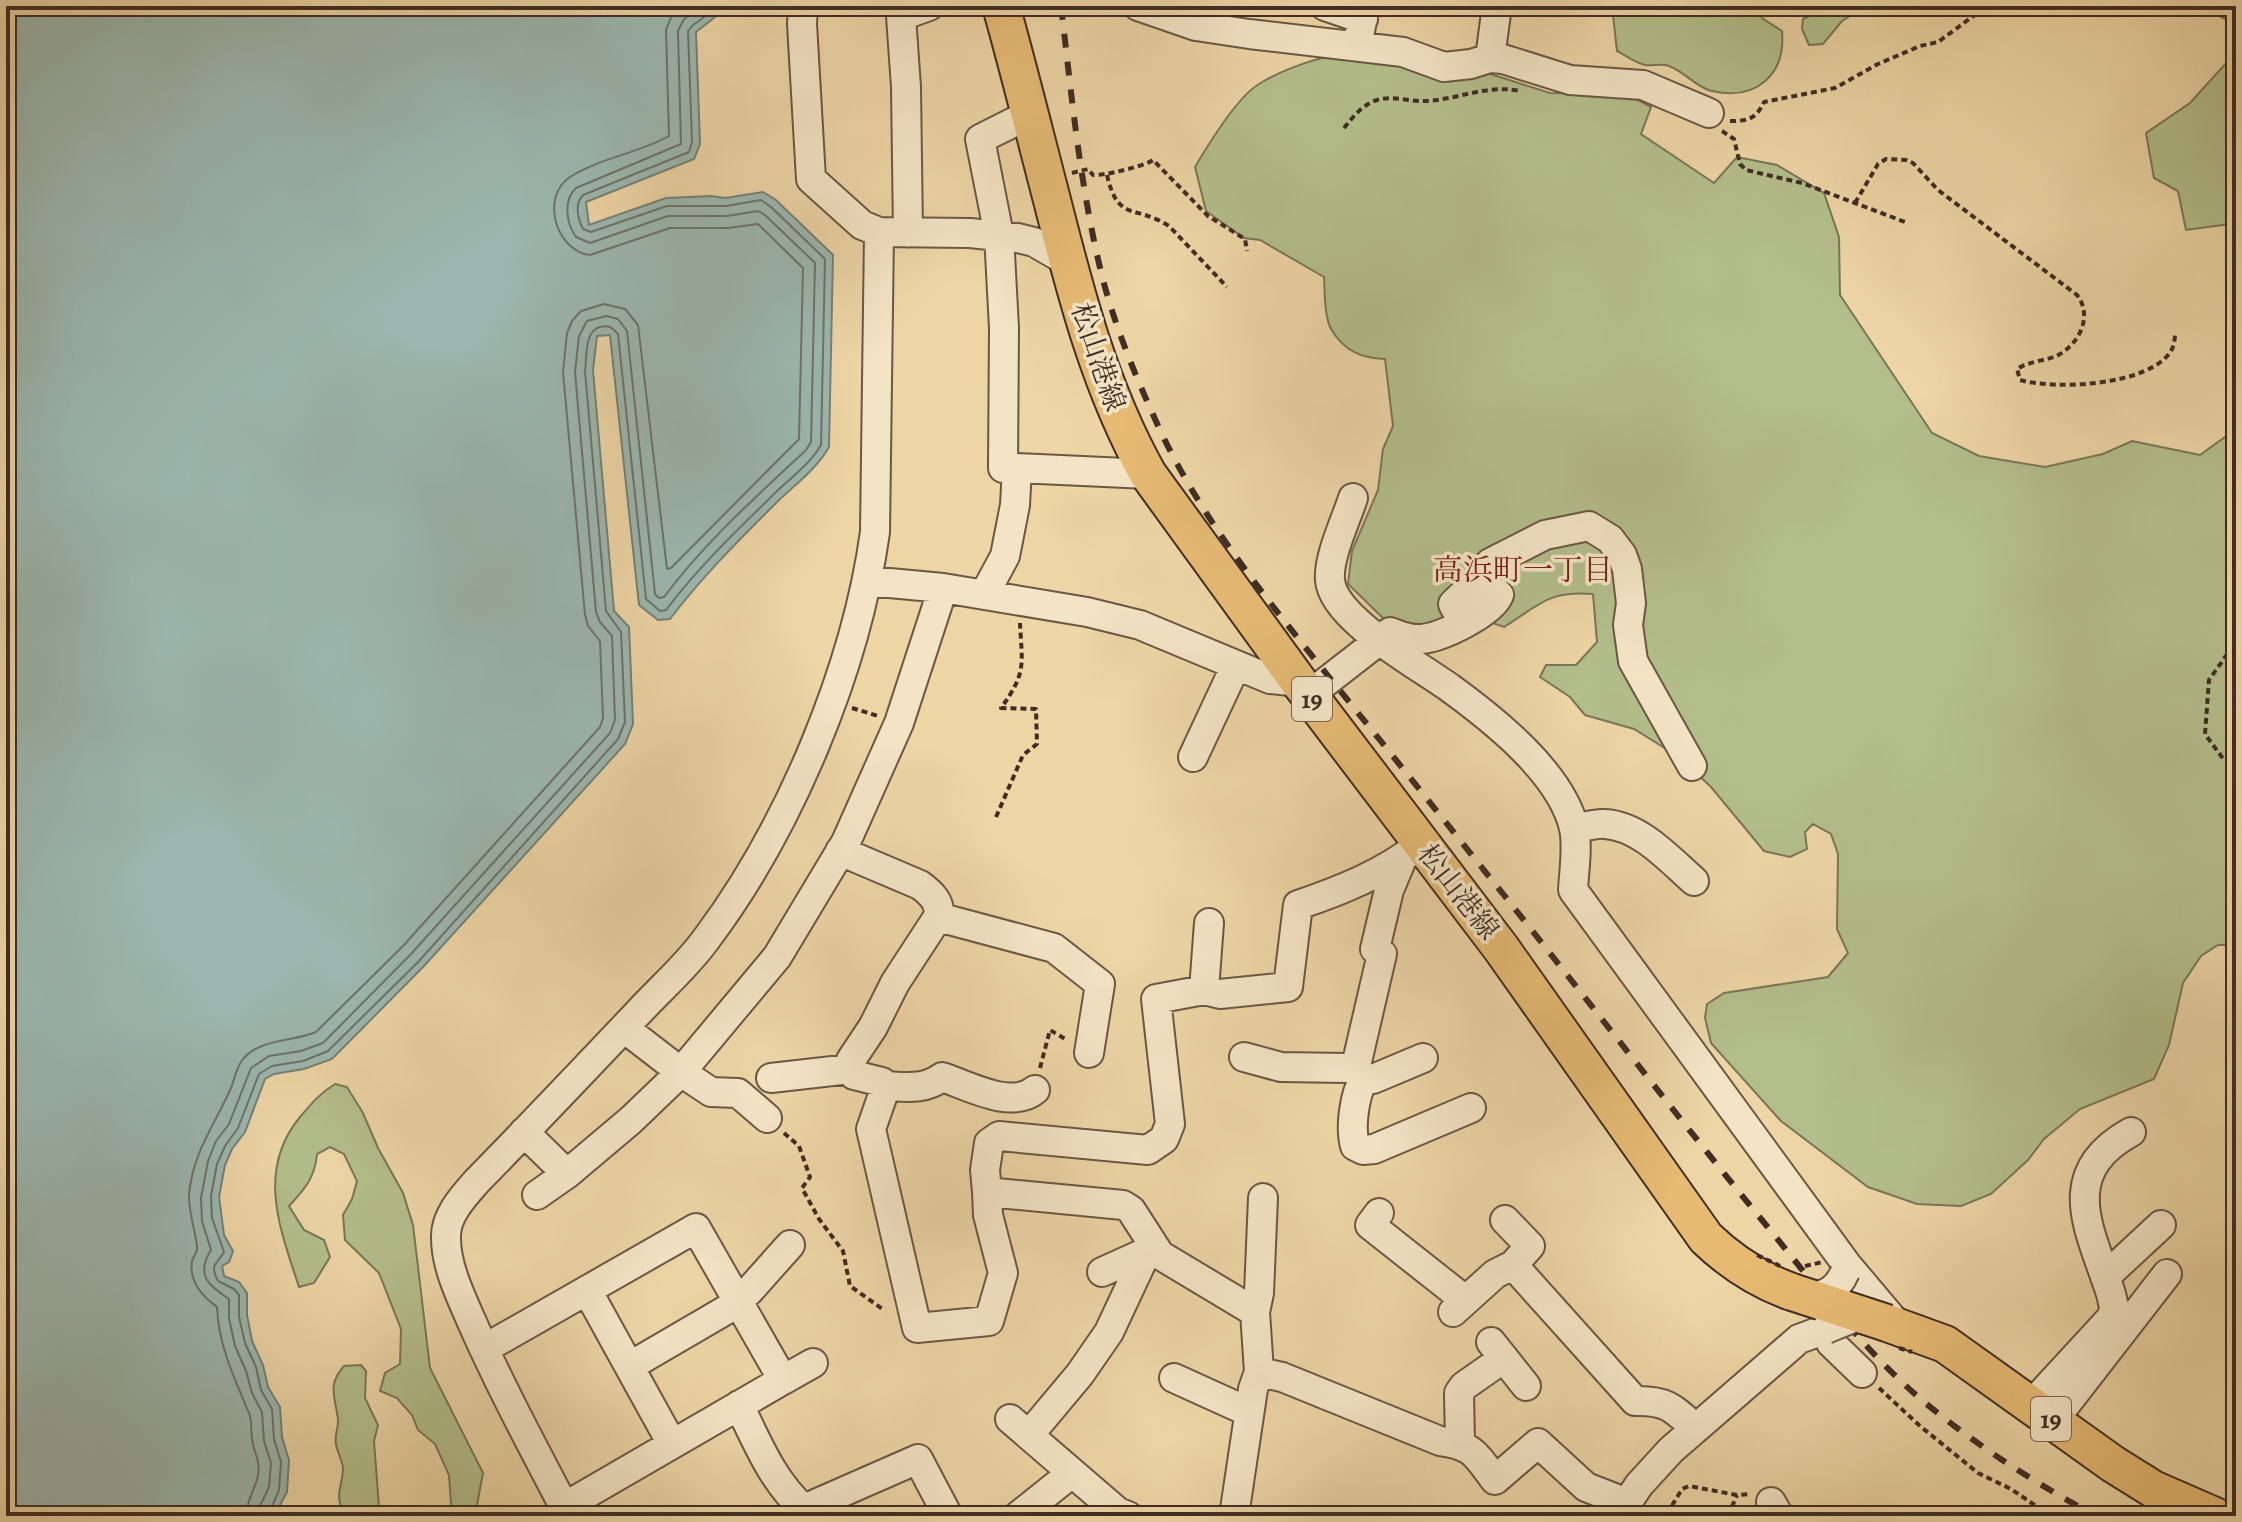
<svg xmlns="http://www.w3.org/2000/svg" width="2242" height="1522" font-family="Alegreya,'Noto Serif JP',serif">
<rect width="100%" height="100%" fill="#edd5a6"/>
<filter id="stains"><feTurbulence type="fractalNoise" baseFrequency=".0025" numOctaves="4"/><feColorMatrix values="0 0 0 0 .2 0 0 0 0 .09 0 0 0 0 .02 0 0 0 .5 -.17"/></filter>
<radialGradient id="worn" r=".72"><stop offset=".6" stop-color="#630" stop-opacity="0"/><stop offset="1" stop-color="#630" stop-opacity=".3"/></radialGradient>
<path fill="#b3be8b" stroke="#797658" stroke-width="2" d="M1612,6h144l6,12 20,13c4,44 -26,70 -70,60 -15,-3 -27,-19 -43,-25 -7,-3 -16,0 -24,-1 -10,-2 -20,-10 -28,-14z
M1822,6h32l-1,8 -11,7 -19,23 -14,1 -7,-16 1,-10 13,-6z
M2200,6h36v220l-6,-2 -44,6 -8,-39 -24,-13 -8,-45 44,-30 39,-43 -2,-40z
M1371,46l57,8 122,39 77,1 24,13 -10,27 73,49 23,-26 40,8 47,28 15,44 1,58 92,138 47,23 66,11 58,-13 29,-13 68,14 36,-26v516h-18l-17,11 -18,27 -14,62 -15,34 -74,30 -36,30 -16,21 -37,34 -30,12 -44,-2 -49,-17 -87,-66 -70,-78 -6,-25 2,-14 17,-11 104,-16 20,-24 -11,-24 1,-75 -7,-20 -18,-10 -8,8 2,17 -17,8 -26,-6 -53,-64 -32,-30 -45,-28 -49,-14 -15,-18 -30,-20 6,-12h30l21,-23 -4,-48c-46,-3 -52,10 -89,33l-20,-7 -53,15 -45,-14 -38,-37 4,-33 26,-61 5,-41 10,-23 -8,-67c-24,-1 -41,-8 -54,-30 -7,-13 -6,-38 -7,-52l-64,-37 -16,-2 -38,-27 -11,-44c13,-22 42,-70 64,-83 34,-21 73,-29 112,-38z
M335,1084l12,3 16,26 15,35 25,45 10,32 17,143 53,105 -6,32 4,11h-23l-7,-12 -2,-29 -14,-31 -17,-14 -6,-15 -15,-17 -17,-7 5,-18 15,-9 1,-35 -22,-56 -34,-33 -2,-25 9,-16 5,-18 -13,-27 -14,-7 -13,7c-2,24 -13,36 -28,52l15,24 20,10 6,17 -16,26 -15,4c-19,-58 -43,-117 1,-170 11,-13 20,-24 35,-33z
M361,1365l5,6 -1,27 13,27 -4,16 5,66 10,9h-42c-15,-19 -4,-30 -4,-48 -1,-8 -6,-17 -7,-24 -2,-9 3,-17 2,-25 -3,-23 -11,-34 6,-53z"/>
<path fill="#9bb7af" stroke="#768077" stroke-width="2" d="M6,6h723l-33,26 4,112 -6,15 -108,43 3,23 77,-27 45,-2 14,2 38,-6 13,8 57,55 -4,192c-13,23 -36,39 -55,58 -36,36 -73,73 -104,114l-12,1 -19,-15 -29,-270 -13,1 -4,34 21,241 15,16 4,97 -8,20 -201,222 -92,93 -28,10 -30,5 -9,5 -20,53 -13,17 -7,16 -6,32 5,38 9,16 -4,11 -7,4 2,10 15,6 8,11v22l5,26 11,24 5,22 12,20 2,30 7,23 -2,32 -13,24h-268z"/>
<g fill="none" stroke-linecap="round" stroke-linejoin="round">
<path stroke="#6d726a" stroke-width="2" d="M246,1516c0,-19 16,-34 12,-54 -1,-6 -4,-12 -5,-18 -3,-10 0,-21 -4,-31 -14,-33 -31,-69 -32,-106 -15,-11 -28,-25 -25,-46 1,-4 4,-7 5,-11 1,-11 -9,-38 -8,-55 3,-41 26,-71 42,-107 4,-10 5,-20 12,-29 18,-21 50,-17 73,-27l87,-86 197,-219 3,-9 -3,-77 -12,-15 -3,-11 -22,-243 4,-39 5,-12 9,-10 23,-7 21,5 13,16 29,244 4,-1 128,-129 4,-171 -45,-44 -30,4h-58l-80,27c-34,-4 -50,-58 -20,-78 30,-19 69,-24 99,-41l-3,-106 6,-15 9,-9
M258,1516l1,-8 10,-21 2,-24 -7,-22 -2,-29 -10,-19 -6,-22 -11,-25 -6,-28v-19c-20,-13 -34,-24 -18,-49l-9,-29 -1,-23 7,-37 8,-20 13,-17 22,-56 18,-12 32,-5 22,-8 88,-89 199,-221 5,-13 -3,-84 -12,-14 -4,-10 -21,-240 4,-36 8,-15 19,-5 12,3 9,12 28,263 4,4 5,-1c40,-54 93,-101 142,-147l5,-8 4,-179 -50,-48 -7,-4 -31,5h-59l-78,27 -14,-6c-10,-14 -13,-37 0,-49l105,-44 -3,-113 6,-12 18,-13
M268,1516l11,-26 2,-28 -7,-23 -2,-30 -11,-19 -5,-23 -11,-24 -6,-26v-22l-5,-6 -16,-8c-9,-18 -1,-16 6,-29l-12,-34 -1,-22 6,-32 8,-18 13,-18 21,-54 13,-8 31,-5 25,-10 91,-90 199,-222 7,-17 -4,-90 -15,-21 -21,-240c2,-14 -1,-40 15,-44 9,-2 12,0 18,7l28,265 14,12 6,-1c30,-40 67,-76 103,-111 17,-18 40,-33 52,-54l4,-186 -54,-52 -10,-7 -35,6h-59l-76,26 -8,-3c-5,-10 -9,-25 0,-34l106,-43 3,-10 -4,-111 4,-5 27,-20"/>
<g stroke="#6a5744" stroke-width="32">
<path id="minor" d="M803,6l-1,18 9,155 51,46 17,7 91,1 48,5 16,4 33,19
M1138,6l58,20 53,8 154,18 41,15 27,-3 19,-6 13,1 67,21 73,5 66,28
M1325,6l38,13
M1357,46l8,-40
M1490,58l7,-52
M908,233l-2,-146 -5,-71 28,-10
M1017,468l131,6
M1353,498c-7,22 -25,59 -23,82 3,39 90,86 120,108 44,32 111,85 124,140 4,19 0,43 -1,62l274,375 54,64
M868,581l75,7 144,24 53,13 130,54 29,3
M984,595l21,-39 10,-51 2,-37h-14l1,-140 -5,-93 -19,-96 50,-25
M1309,695l81,-63c11,4 19,8 31,7 20,-1 71,-26 78,-44l-2,-2 -42,15 -2,-4 20,-19 17,-22 55,-28 44,-9 21,13 12,16 5,14 4,34 -3,22 5,36 59,105
M1193,757l43,-92
M1574,829c10,-2 21,-6 31,-5 35,2 64,35 89,57
M840,851l80,34c11,8 22,18 18,32l-43,66 -22,44 -22,33 -1,9 4,6 28,7 4,4 -15,43 46,199 72,-7 14,-48 -15,-58 -1,-23
M938,917l116,31 46,36 -11,69
M1204,990l5,-67
M624,1028l57,44 30,20 27,1 29,25
M1244,1057l37,10 66,1 9,-2 26,-112 -7,-5 14,-59 13,-31
M1356,1066l8,13c-10,16 -14,49 -9,67l8,4 11,-1 97,-41
M771,1078l79,-9
M1364,1079h9l50,-21
M886,1086c20,1 39,4 56,-9 25,8 69,33 93,13
M524,1132l43,42
M537,1195l30,-21 64,-54 50,-48 96,-115 69,-115 53,-119 44,-135
M1379,1213l-9,12 95,75
M1505,1220l25,26 -17,19
M1102,1272l51,-23
M2105,1277l56,-52
M587,1290l85,154
M1255,1312l4,-19 4,-95
M1453,1312l42,-38 18,-9 122,136c31,-1 38,7 60,27
M1491,1342l35,44
M484,1349l212,-121 87,152 -219,127
M630,1366l96,-56 23,-19 41,-46
M1259,1372l23,5 158,64c33,4 36,14 55,39l43,-37 48,44 41,16
M1174,1378l75,34
M783,1380l30,-17
M739,1405c18,37 34,77 65,104l114,-50 30,57
M2031,1405l81,-88 2,-10 -3,-13c-20,-63 -56,-120 20,-162
M1010,1419l108,93 10,4
M2053,1421l114,-147
M1029,1435l51,-61 29,-42 37,-79
M1460,1444l-1,-51 5,-7 40,-28
M1771,1502l8,14
M569,1516c-34,-65 -69,-130 -98,-196 -11,-25 -25,-54 -25,-82 -1,-22 17,-41 31,-57 54,-55 107,-111 160,-167 23,-25 50,-48 70,-76 83,-111 149,-269 168,-406l4,-300
M1018,1516l54,-43
M1234,1516l19,-127 6,-17 -4,-60 -95,-57 -29,-45 -8,-5 -136,-13 -2,-22 4,-27 10,-7 149,14 16,-11 6,-15 -14,-125 48,-9 16,4 68,-7 10,-82c45,-15 86,-32 123,-61
M1623,1516l4,-13 12,-18 32,-35 128,-111 27,-10 5,14 31,30"/>
</g>
<g stroke="#3f2d24" stroke-width="40">
<path id="major" d="M1001,6c18,64 34,129 51,194 24,95 48,188 96,274l151,208 202,266 205,290c26,25 52,42 86,54
M1887,1323l58,21 168,120 40,25 62,27"/>
</g>
<path stroke="#3f2d24" stroke-width="4" stroke-dasharray="6 4" stroke-linecap="butt" d="M1730,121c18,0 26,-2 34,-19l71,-14 43,-24 42,-18 18,-4 49,-36
M1344,128c10,-12 18,-23 33,-28 16,-5 33,2 50,1 32,-2 61,-17 93,-10
M1722,131l12,8 6,25 6,6 56,13 103,39
M1072,173l16,-4 5,6c10,1 52,-9 60,-15l55,56 37,23 2,12
M1107,175c11,48 28,29 62,51l58,61
M1855,203l23,-39 8,-5 20,1 7,3 25,27 139,105c17,22 1,52 -23,62 -12,4 -26,5 -37,12l3,11c35,10 129,6 151,-29 3,-5 4,-12 4,-18
M2236,649l-8,4 -19,27 -4,54 19,26 12,5
M852,708l26,8
M996,817l27,-62 14,-11 -1,-35 -35,-1c26,-36 21,-43 19,-85
M1040,1068l10,-38 17,10
M784,1133l15,13 11,31 -8,11 17,31 24,32 7,35 34,24
M1879,1388l41,38 58,47 33,16 40,27
M1648,1512l8,4 11,-2 15,-25 7,-3 48,9 13,-1
M1728,1516l9,-21"/>
<use href="#minor" stroke="#f3e4c5" stroke-width="28"/>
<use href="#major" stroke="#e6ba73" stroke-width="36"/>
<path stroke="#3f2d24" stroke-width="6" stroke-dasharray="14 14" stroke-linecap="butt" d="M1061,6c10,84 18,170 37,253 12,55 34,109 57,160 42,95 110,178 174,258 52,64 103,128 154,192 95,118 187,239 283,356 50,61 97,125 157,176 54,45 112,82 173,115"/>
<g stroke="#6a5744" stroke-width="32" stroke-linecap="butt">
<path id="minor-bridge" d="M1801,1295c20,5 36,-4 44,-23
M1826,1329l34,-14"/>
</g>
<g stroke="#3f2d24" stroke-width="40" stroke-linecap="butt">
<path id="major-bridge" d="M1792,1292l95,31"/>
</g>
<path stroke="#3f2d24" stroke-width="4" stroke-dasharray="6 4" stroke-linecap="butt" d="M1757,1255l23,11
M1805,1266l18,-4
M1899,1348l13,4"/>
<use href="#minor-bridge" stroke="#f3e4c5" stroke-width="28"/>
<use href="#major-bridge" stroke="#e6ba73" stroke-width="36"/>
</g>
<g text-anchor="middle" dominant-baseline="central" stroke-width="7" stroke-linejoin="round" paint-order="stroke">
<g fill="#f3e4c5" stroke="#756454" stroke-width="2">
<rect x="1292" y="677" width="40" height="44" rx="6"/>
<rect x="2031" y="1397" width="40" height="44" rx="6"/>
</g>
<g font-size="26" font-weight="bold" fill="#3f2d24">
<text x="1312" y="699">19</text>
<text x="2051" y="1419">19</text>
</g>
<g font-size="28" fill="#3f2d24" stroke="#f3e4c5">
<text transform="translate(1098 357) rotate(71)">松山港線</text>
<text transform="translate(1458 892) rotate(52)">松山港線</text>
</g>
<g font-size="30" fill="#7a1f14" stroke="#f3e4c5">
<text x="1523" y="570">高浜町一丁目</text>
</g>
</g>
<rect width="2242" height="1522" fill="none" stroke="#edd5a6" stroke-width="32"/>
<rect x="8" y="8" width="2226" height="1506" fill="none" stroke="#3f2d24" stroke-width="4"/>
<rect x="16" y="16" width="2210" height="1490" fill="none" stroke="#3f2d24" stroke-width="2"/>
<rect width="100%" height="100%" filter="url(#stains)"/>
<rect width="100%" height="100%" fill="url(#worn)"/>
</svg>
